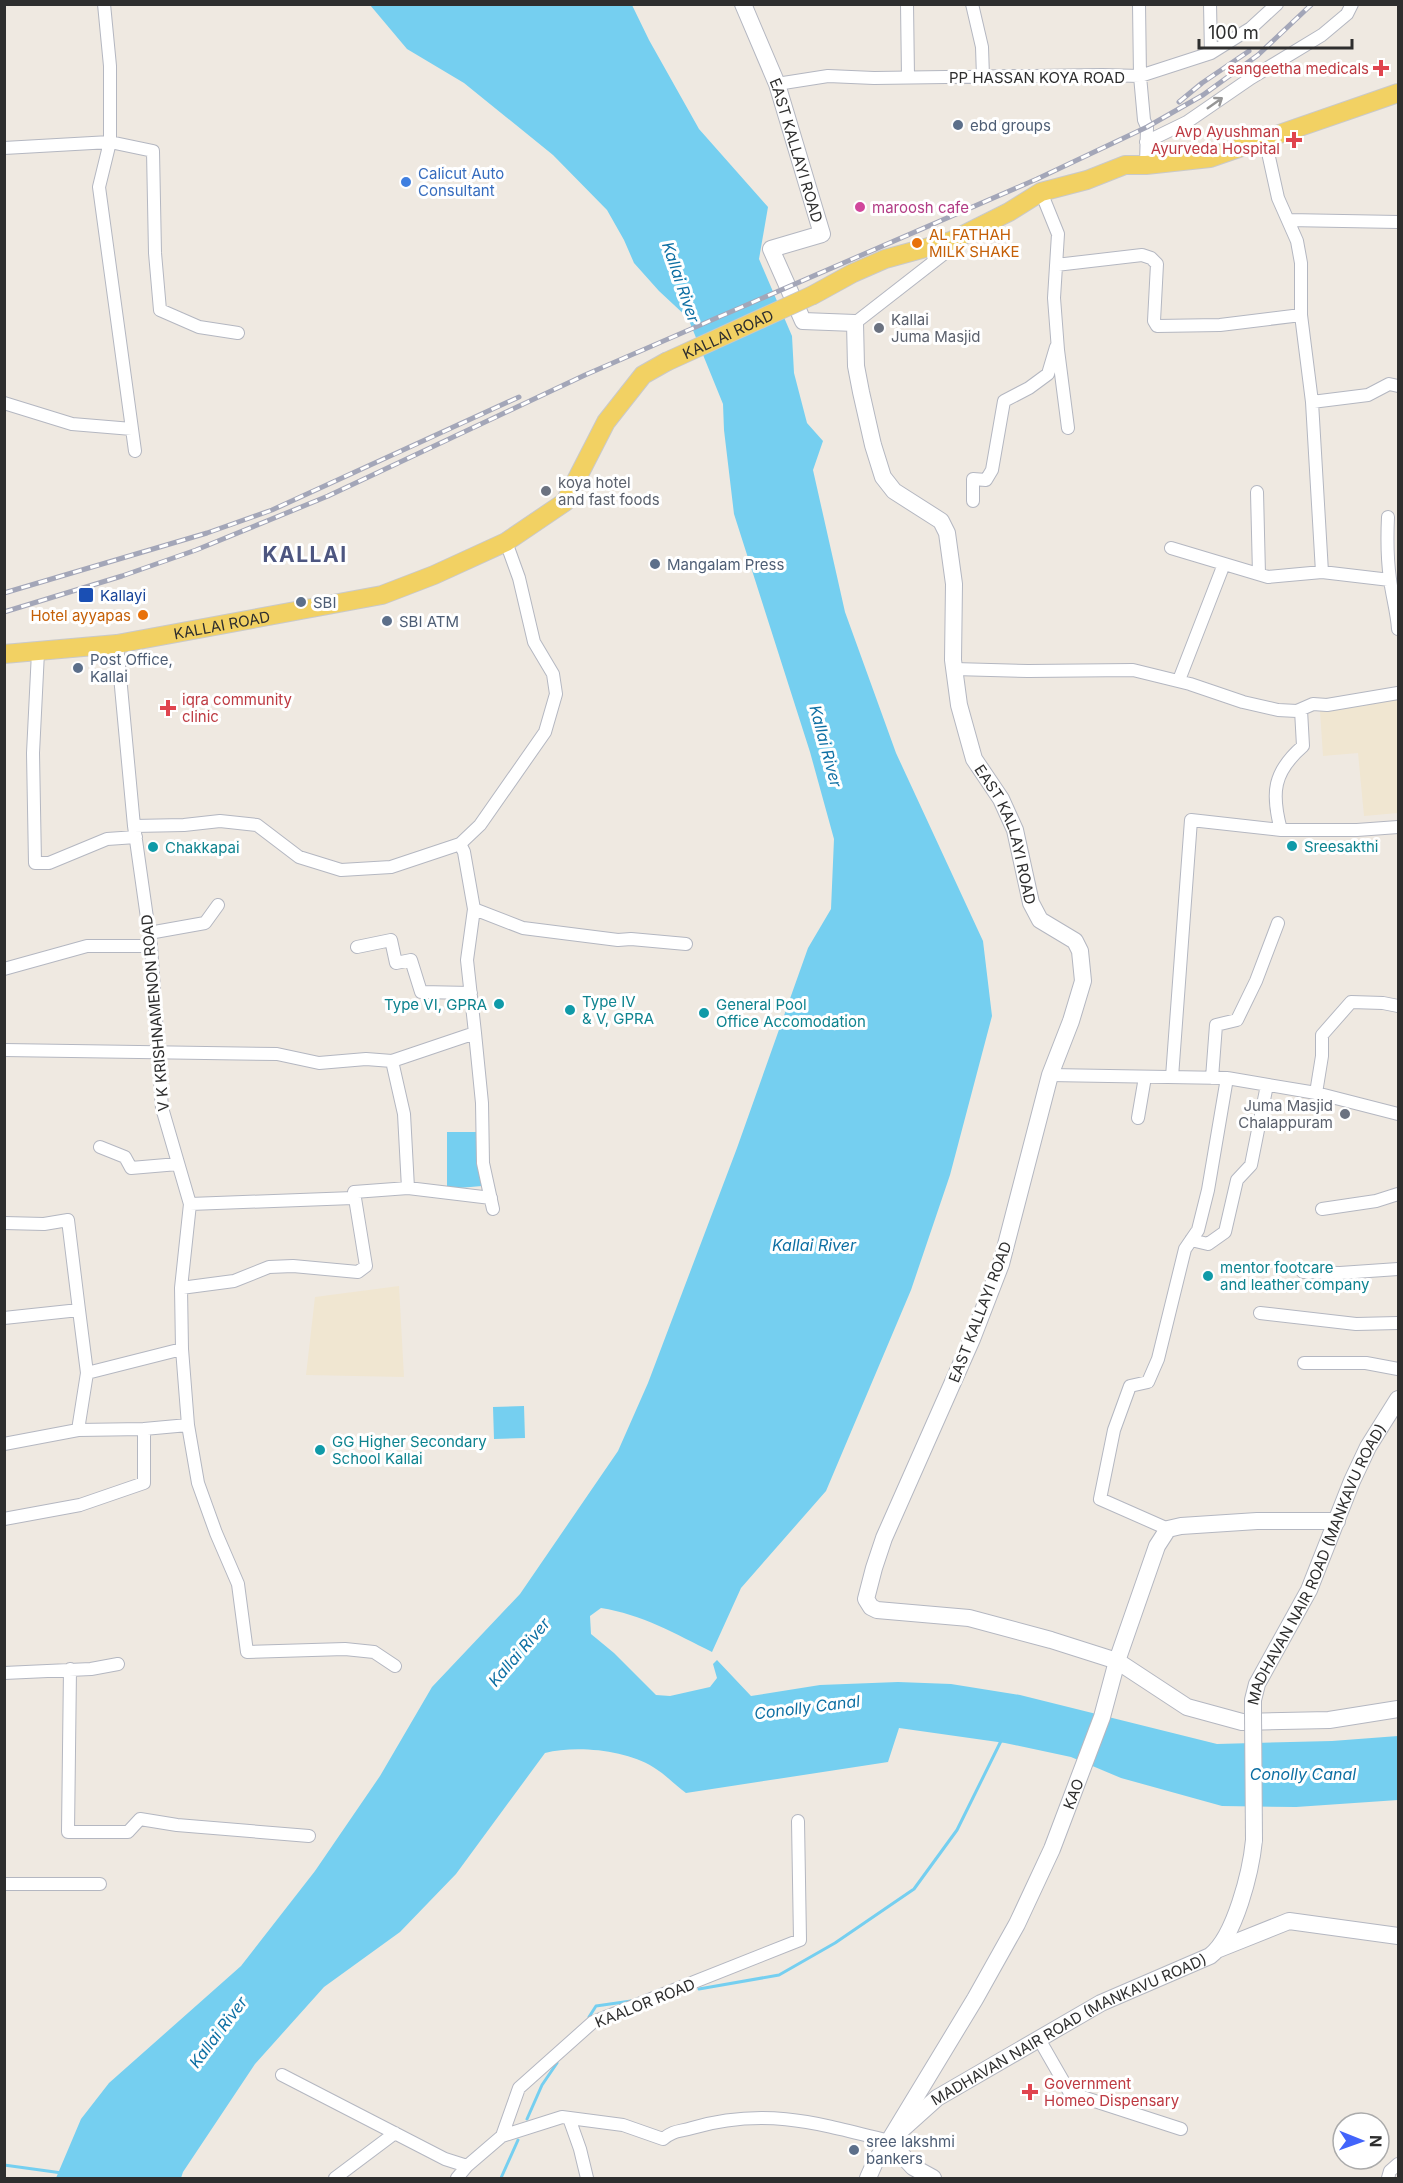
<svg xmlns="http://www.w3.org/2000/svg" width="1403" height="2183" font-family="Inter,sans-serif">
<rect width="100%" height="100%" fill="#efe9e1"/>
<path fill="#f0e6d1" d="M1398,698v115l-34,3 -6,-63 -35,3 -3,-45z
M399,1286l5,91 -98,-2 9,-78z"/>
<path fill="#75cff0" d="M370,5h262l17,35 50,89 69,78 -9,52 33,77 2,37 13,50 16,18 -10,29 32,142 51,141 87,188 9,75 -42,159 -39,115 -85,201 -85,97 -29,64c-36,-18 -71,-38 -111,-44l-11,8 1,18 23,19 42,42 14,1 40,-9 7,-9 -4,-14 4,-4 34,36 69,-11 78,-3 53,2 69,11 197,49 115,-3 66,-5v64l-102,7 -74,-1 -101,-28 -50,-21 -66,-14 -106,-15 -11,34 -202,31c-11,-8 -21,-19 -33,-26 -27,-17 -77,-22 -108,-14l-89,121 -56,58 -76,55 -69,77 -72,108 -2,6h-125l25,-59 28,-36 132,-117 74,-95 65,-95 52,-89 88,-93 98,-143 30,-68 89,-235 71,-200 23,-39 3,-70 -24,-87 -76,-238 -10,-84 -1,-26 -35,-86 -29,-27 -25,-28 -10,-23 -17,-30 -54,-55 -89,-72 -57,-34z
M447,1132h32l3,54 -35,3z
M524,1406l1,32 -31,1 -1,-32z"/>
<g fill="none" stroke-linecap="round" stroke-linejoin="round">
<path stroke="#75cff0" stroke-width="3" d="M699,1989l80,-14 56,-32 79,-54 43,-59 44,-89
M589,2017l7,-11 35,-5
M527,2119l15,-34 15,-22
M4,2165l58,8
M501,2178l17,-38"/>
<g stroke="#b4b7c1" stroke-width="14">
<path id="street" d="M104,4l6,62v76l43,9 2,102 5,57 39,17 39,6
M907,4l1,73
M972,4l10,43 1,30
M1139,4l1,72 4,44 3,7 -1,38
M1210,4l1,49
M777,84l51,-8 46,2 228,-3 38,1 71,-23 40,-25 26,-24
M1265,139l13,59 19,43 4,22v52l11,87 10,170
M1146,142l41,-20 64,-44 71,-43 25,-21 5,-10
M4,148l106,-6 -11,45 36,264
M1041,192l17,42 -4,64 4,52 10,78
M1288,220l110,2
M1056,265l86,-10 9,3 6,6 -3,57 3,5 63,-1 81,-10
M855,323l104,-81
M1312,402l56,-7 21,-11 9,2
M4,403l68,21 60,5
M1257,492l2,82
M973,501v-22l13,1 6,-10 12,-69 25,-13 19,-14 8,-27
M1388,517c-1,21 -1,41 2,62 2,17 7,33 8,50
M1171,548l97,29 54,-5 68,8
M38,652l-5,101 2,110h14l58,-24 29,-2
M954,669l74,2 105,-1 57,14 53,18 35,8 19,1 16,-7 14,1 71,-12
M1179,680l45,-116
M1301,710l2,36c-30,26 -32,47 -22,84h76l41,-3
M134,826l50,-1 36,-4 37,4 42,32 42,13 50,-3 69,-23
M474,909l49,19 95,12 13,-1 55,5
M149,933l56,-10 13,-18
M357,947l34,-7 5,23 15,-3 10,32 50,1
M4,969l83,-23h64
M475,1033l7,70 1,60 10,46
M4,1050l273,4 42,9 47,-4 26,2
M1050,1075l177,3 89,15 82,21
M1172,1077l19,-257 90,10
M1212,1078l4,-53 21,-5 19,-39 22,-58
M1316,1093l6,-37v-21l29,-33 32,1 15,3
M1138,1118l7,-41
M100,1147l25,10 6,11 47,-4
M408,1188l83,10
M190,1204l163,-6
M1322,1209l54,-8 22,-7
M4,1223l40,1 24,-4 11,90
M1191,1240l17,4 17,-12 12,-52 14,-15 16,-80
M1303,1272l37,1 58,-4
M181,1288l53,-7 35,-14 24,-1 65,6 8,-6 -12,-74 54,-4 -4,-74 -12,-53 83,-28 -8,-73 7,-51 -10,-57 -4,-8 20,-19 65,-93 11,-38 -3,-20 -19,-32 -15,-64 -13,-36
M1260,1313l96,11 42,-1
M4,1318l75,-8 8,63 95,-24
M1304,1363h62l32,6
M188,1425l10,58 18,50 22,51 9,68 98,-3 29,3 21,14
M78,1430l9,-57
M4,1444l74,-14 66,-1
M4,1519l76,-14 64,-22v-54l44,-4 -6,-76 -1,-61 9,-84 -28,-96 -11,-162 -17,-120 -17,-182
M1168,1529l-68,-30 14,-69 16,-44 18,-4 10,-23 27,-110 13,-19 10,-40 19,-112
M70,1669l-2,163h60l12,-13 37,6 132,11
M4,1673l87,-4 27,-5
M4,1884h96
M1039,2039l31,54 111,36
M282,2075l163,84 22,7 35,-30 17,-48 74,-66 207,-82 -2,-119
M569,2118l11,31 7,29
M502,2136l60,-19 61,8 40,14c11,-9 16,-7 29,-11 73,-21 126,-5 197,13
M335,2178l60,-45
M457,2178l10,-12
M1388,2178l2,-7 8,-7"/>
</g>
<g stroke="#b4b7c1" stroke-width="18">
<g id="secondary">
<path id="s1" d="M743,4l34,80 45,150 -51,15 32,72 52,2 1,43 5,26 12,53 10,32 11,14 47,30 6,12 7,51 -1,76 6,45 15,54 27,40 14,31 16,73 9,17 35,21 5,10 3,30 -12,40 -21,54 -49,189 -29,75 -88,199 -10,30 -8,31 5,8 6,3 92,8 82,22 66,21 70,46 55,15 87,-2 69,-11"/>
<path id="s2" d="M1253,1712v-12l4,-16 52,-94 43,-109 16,-34 30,-48"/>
<path d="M1219,1949l70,-28 109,15"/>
<path id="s3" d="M868,2178l7,-16 14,-21 48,-43 164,-95 109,-47c25,-19 41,-85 44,-116"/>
<path id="s4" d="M933,2178l-20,-11 -24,-26 86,-142 42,-75 35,-75 50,-132 15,-56 40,-115 11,-17 13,-3 76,-5h80"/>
</g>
</g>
<g stroke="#c9c9c9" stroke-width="20">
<g id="primary">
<path d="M813,295l40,-22 32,-14 66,-18 58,-29 32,-20 46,-12 38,-15h21l64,-7 188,-65"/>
<path id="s5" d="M4,654l113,-10 265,-49 52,-20 72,-33 59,-40 41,-80 37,-47 23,-13"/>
</g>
</g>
<use href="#street" stroke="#fff" stroke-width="12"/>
<use href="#secondary" stroke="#fff" stroke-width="16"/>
<use href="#primary" stroke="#f2d163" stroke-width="18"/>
<g stroke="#a3a6b8" stroke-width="5">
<path id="rail" d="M1179,102l23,-19 47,-32
M4,593l203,-60 65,-23 247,-113
M4,612l118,-36 74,-26 132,-54 257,-121 452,-196 110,-52 56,-32 55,-40 54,-51"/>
</g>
<use href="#rail" stroke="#fff" stroke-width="3" stroke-dasharray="9" stroke-linecap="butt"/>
<g stroke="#b4b7c1" stroke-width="18" stroke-linecap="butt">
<path id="secondary-bridge" d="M1253,1712l1,128"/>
</g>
<g stroke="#c9c9c9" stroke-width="20" stroke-linecap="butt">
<g id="primary-bridge">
<path id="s6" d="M666,362l147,-67"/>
</g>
</g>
<use href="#secondary-bridge" stroke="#fff" stroke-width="16"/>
<use href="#primary-bridge" stroke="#f2d163" stroke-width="18"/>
</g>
<defs><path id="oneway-shaft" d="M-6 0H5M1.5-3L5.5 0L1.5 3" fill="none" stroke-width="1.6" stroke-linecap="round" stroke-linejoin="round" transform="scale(1.5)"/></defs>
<use stroke="#969696" href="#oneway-shaft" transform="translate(1215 103) rotate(-35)"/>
<g fill="#e0444e" stroke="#fff" stroke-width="2">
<path d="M1378 59h6v6h6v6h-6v6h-6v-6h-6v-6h6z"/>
<path d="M1291 131h6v6h6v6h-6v6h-6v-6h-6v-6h6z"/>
<path d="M165 699h6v6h6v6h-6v6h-6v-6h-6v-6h6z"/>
<path d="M1027 2083h6v6h6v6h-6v6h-6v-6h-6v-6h6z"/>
</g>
<g fill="#5c6f8a" stroke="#fff" stroke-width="2">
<circle cx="958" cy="125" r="6"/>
<circle cx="655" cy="564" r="6"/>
<circle cx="301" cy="602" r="6"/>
<circle cx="387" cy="621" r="6"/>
<circle cx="78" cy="668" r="6"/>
<circle cx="854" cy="2150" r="6"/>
</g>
<circle fill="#3f7fe0" stroke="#fff" stroke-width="2" cx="406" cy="182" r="6"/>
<circle fill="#d1479c" stroke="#fff" stroke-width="2" cx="860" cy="207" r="6"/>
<g fill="#e8710a" stroke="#fff" stroke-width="2">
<circle cx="917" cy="243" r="6"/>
<circle cx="143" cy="615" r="6"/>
</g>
<g fill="#6b7280" stroke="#fff" stroke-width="2">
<circle cx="879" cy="328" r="6"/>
<circle cx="546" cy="491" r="6"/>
<circle cx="1345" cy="1114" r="6"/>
</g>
<rect fill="#1a4fb4" stroke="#fff" stroke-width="2" x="78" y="587" width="16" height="16" rx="3"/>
<g fill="#0f9aa8" stroke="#fff" stroke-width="2">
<circle cx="1292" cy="846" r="6"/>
<circle cx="153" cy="847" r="6"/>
<circle cx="499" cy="1004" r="6"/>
<circle cx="570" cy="1010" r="6"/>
<circle cx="704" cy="1013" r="6"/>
<circle cx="1208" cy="1276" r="6"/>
<circle cx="320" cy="1450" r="6"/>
</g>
<g text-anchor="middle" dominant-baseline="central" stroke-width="6" stroke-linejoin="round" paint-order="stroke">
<g font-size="15" fill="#be3a42" stroke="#fff" text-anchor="end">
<text x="1369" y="68">sangeetha medicals</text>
<text x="1280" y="131">Avp Ayushman<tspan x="1280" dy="17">Ayurveda Hospital</tspan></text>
<text x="182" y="699" text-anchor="start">iqra community<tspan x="182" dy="17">clinic</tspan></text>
<text x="1044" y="2083" text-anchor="start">Government<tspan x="1044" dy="17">Homeo Dispensary</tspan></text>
</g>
<g font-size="15" fill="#2e2e2e" stroke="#fff">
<text x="1037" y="77">PP HASSAN KOYA ROAD</text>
<text stroke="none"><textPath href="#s1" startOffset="156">EAST KALLAYI ROAD</textPath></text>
<text stroke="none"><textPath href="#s6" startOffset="68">KALLAI ROAD</textPath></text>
<text stroke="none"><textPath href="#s5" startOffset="220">KALLAI ROAD</textPath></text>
<text stroke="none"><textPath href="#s1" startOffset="984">EAST KALLAYI ROAD</textPath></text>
<text transform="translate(155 1013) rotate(-95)">V K KRISHNAMENON ROAD</text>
<text transform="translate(980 1312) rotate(-69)">EAST KALLAYI ROAD</text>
<text stroke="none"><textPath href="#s2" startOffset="162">MADHAVAN NAIR ROAD (MANKAVU ROAD)</textPath></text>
<text stroke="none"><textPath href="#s4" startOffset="452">KAO</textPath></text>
<text transform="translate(645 2003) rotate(-22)">KAALOR ROAD</text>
<text stroke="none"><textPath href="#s3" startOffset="256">MADHAVAN NAIR ROAD (MANKAVU ROAD)</textPath></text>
</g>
<g font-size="15" fill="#4e5e75" stroke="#fff" text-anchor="start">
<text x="970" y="125">ebd groups</text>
<text x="667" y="564">Mangalam Press</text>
<text x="313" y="602">SBI</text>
<text x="399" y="621">SBI ATM</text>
<text x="90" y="659">Post Office,<tspan x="90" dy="17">Kallai</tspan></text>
<text x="866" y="2141">sree lakshmi<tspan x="866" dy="17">bankers</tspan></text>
</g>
<g font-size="15" fill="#366cbe" stroke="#fff" text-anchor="start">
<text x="418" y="173">Calicut Auto<tspan x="418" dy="17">Consultant</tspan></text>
</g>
<g font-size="15" fill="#b23c85" stroke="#fff" text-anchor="start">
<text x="872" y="207">maroosh cafe</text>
</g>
<g font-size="15" fill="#c56008" stroke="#fff" text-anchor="start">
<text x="929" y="234">AL FATHAH<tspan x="929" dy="17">MILK SHAKE</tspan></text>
<text x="131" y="615" text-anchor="end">Hotel ayyapas</text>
</g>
<g font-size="15" fill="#5b616d" stroke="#fff" text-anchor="start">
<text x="891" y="319">Kallai<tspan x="891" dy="17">Juma Masjid</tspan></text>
<text x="558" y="482">koya hotel<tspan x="558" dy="17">and fast foods</tspan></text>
<text x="1333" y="1105" text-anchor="end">Juma Masjid<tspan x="1333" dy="17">Chalappuram</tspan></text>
</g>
<g font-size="15" fill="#164399" stroke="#fff" text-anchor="start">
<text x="100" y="595">Kallayi</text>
</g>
<g font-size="15" fill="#0d838f" stroke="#fff" text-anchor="start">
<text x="1304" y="846">Sreesakthi</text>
<text x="165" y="847">Chakkapai</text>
<text x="582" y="1001">Type IV<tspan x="582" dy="17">&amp; V, GPRA</tspan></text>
<text x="487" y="1004" text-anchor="end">Type VI, GPRA</text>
<text x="716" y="1004">General Pool<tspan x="716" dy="17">Office Accomodation</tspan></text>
<text x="1220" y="1267">mentor footcare<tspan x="1220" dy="17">and leather company</tspan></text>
<text x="332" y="1441">GG Higher Secondary<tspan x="332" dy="17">School Kallai</tspan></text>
</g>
<g font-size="16" font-style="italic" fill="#0d6fa3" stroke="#fff">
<text transform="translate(681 282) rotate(71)">Kallai River</text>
<text transform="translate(826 746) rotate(75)">Kallai River</text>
<text x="814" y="1245">Kallai River</text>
<text transform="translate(519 1652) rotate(-49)">Kallai River</text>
<text transform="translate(807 1707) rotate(-7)">Conolly Canal</text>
<text x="1303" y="1774">Conolly Canal</text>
<text transform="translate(218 2032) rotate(-53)">Kallai River</text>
</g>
<g font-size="21" font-weight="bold" letter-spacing="1.5" fill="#4d5680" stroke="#fff">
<text x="305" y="554">KALLAI</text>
</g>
</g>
<rect width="1403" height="2183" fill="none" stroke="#2e2e2e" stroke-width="12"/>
<g transform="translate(1361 2141) rotate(91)"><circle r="28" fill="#ffffff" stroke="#ababab" stroke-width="1.5"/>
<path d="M0-4.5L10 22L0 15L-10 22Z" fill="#4264fb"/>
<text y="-9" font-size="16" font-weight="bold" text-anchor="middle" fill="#2e2e2e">N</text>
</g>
<path d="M1199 39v9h153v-9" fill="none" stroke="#2e2e2e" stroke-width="3"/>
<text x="1208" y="39" font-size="18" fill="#2e2e2e" stroke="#ffffff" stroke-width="4.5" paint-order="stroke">100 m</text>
</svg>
